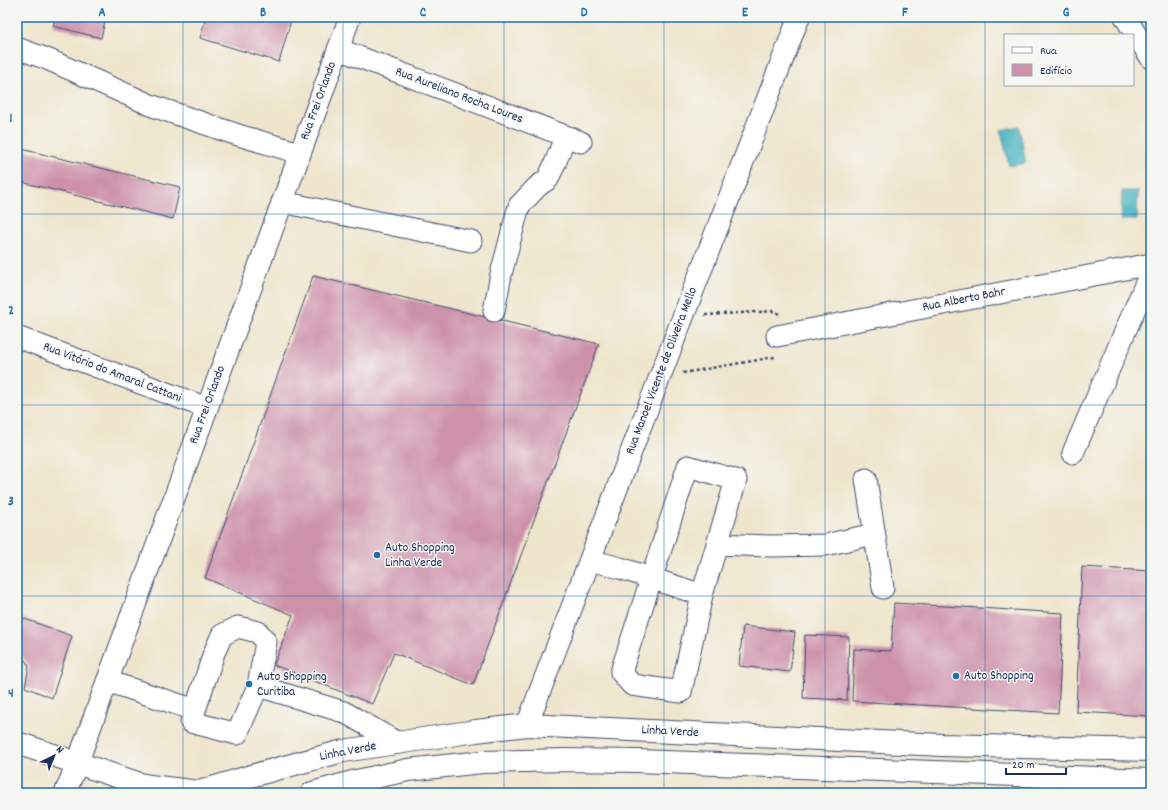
<svg xmlns="http://www.w3.org/2000/svg" width="1168" height="810" font-family="Dekko,sans-serif">
<rect width="100%" height="100%" fill="#f6f6f2"/>
<filter id="ink" filterUnits="userSpaceOnUse"><feTurbulence type="fractalNoise" baseFrequency=".025" numOctaves="2"/><feDisplacementMap in="SourceGraphic" scale="8" xChannelSelector="R" yChannelSelector="G"/><feConvolveMatrix kernelMatrix="1 2 1 2 8 2 1 2 1" color-interpolation-filters="sRGB"/></filter>
<filter id="wash" filterUnits="userSpaceOnUse"><feTurbulence type="fractalNoise" baseFrequency=".012" numOctaves="4" result="noise"/><feDisplacementMap in="SourceGraphic" scale="16" xChannelSelector="R" yChannelSelector="G"/><feGaussianBlur stdDeviation="0.9" result="paint"/><feColorMatrix in="noise" values="0 0 0 0 0 0 0 0 0 0 0 0 0 0 0 0 0 1.4 0 .05"/><feComposite in="paint" operator="in"/></filter>
<g filter="url(#wash)">
<rect width="100%" height="100%" fill="#efe5cc"/>
<path fill="#44b3be" stroke="#30718e" d="M1019,126l7,37 -17,3 -8,-36z
M1122,191h16l-1,29h-16z"/>
<g id="blocks">
<path fill="#cd92aa" d="M56,17h50l-5,21 -48,-12z
M206,17h86l-13,45 -79,-24z
M17,148l163,39 -7,32 -156,-38z
M313,276l286,68 -126,341 -79,-32 -22,51 -98,-39 19,-50 -88,-37z
M1082,567l69,4v145l-75,-4z
M894,603l169,10 -5,100 -206,-12 2,-52 37,2z
M17,616l55,20 -20,62 -27,-11 4,-21 -12,-17z
M743,626l52,6 -5,40 -51,-6z
M805,635l44,2 -2,63 -44,-2z"/>
</g>
</g>
<g filter="url(#ink)">
<use href="#blocks" fill-opacity="0" stroke="#3b4a6e" stroke-width="1"/>
<g fill="none" stroke-linecap="round" stroke-linejoin="round">
<g stroke="#3b4a6e" stroke-width="23">
<path id="minor" d="M1125,17l26,41
M17,48l30,11 106,47 85,29 62,18
M338,49l243,93
M282,202l189,39
M494,311l7,-37 18,-68 19,-20 10,-7 8,-18 9,-24
M777,336l374,-72
M17,337l190,71
M1073,453l78,-182
M688,466l48,14 -34,115 -21,97 -49,-7 -11,-13z
M866,479l17,109
M717,544l54,2 54,-1 49,-11
M590,560l30,8 82,27
M238,627l20,5 8,10 -8,44 -21,48 -46,-12 23,-69 8,-18z
M107,681l88,29
M258,686l86,26 54,31
M527,725l115,-302 157,-406
M65,793l12,-29 273,-747"/>
</g>
<g stroke="#3b4a6e" stroke-width="24">
<path id="major" d="M17,743l123,41 10,2 49,6
M196,793l55,-17 92,-25 133,-20 51,-6 415,20 209,5"/>
</g>
<g stroke="#3b4a6e" stroke-width="24">
<path id="highway" d="M312,793l40,-11 56,-12 74,-8 82,-2 73,1 514,19"/>
</g>
<path stroke="#3b4a6e" stroke-width="2.5" stroke-dasharray="3 3" stroke-linecap="butt" d="M705,315l70,-4 4,3
M683,373l92,-16"/>
<use href="#minor" stroke="#fff" stroke-width="21"/>
<use href="#major" stroke="#fff" stroke-width="22"/>
<use href="#highway" stroke="#fff" stroke-width="22"/>
</g>
</g>
<path fill="none" stroke="#1f6fb2" stroke-width="1" stroke-opacity="0.55" d="M183,17v776M343,17v776M504,17v776M664,17v776M825,17v776M985,17v776M17,214h1134M17,405h1134M17,596h1134"/>
<g fill="#1f6fb2" stroke="#f6f6f2" stroke-width="1.5">
<circle cx="377" cy="555" r="4"/>
<circle cx="956" cy="676" r="4"/>
<circle cx="249" cy="684" r="4"/>
</g>
<g text-anchor="middle" dominant-baseline="central" stroke-width="3" stroke-linejoin="round" paint-order="stroke">
<g font-size="13" fill="#1b2f5e" stroke="#f6f6f2">
<text transform="translate(459 96) rotate(21)">Rua Aureliano Rocha Loures</text>
<text transform="translate(319 101) rotate(-70)">Rua Frei Orlando</text>
<text transform="translate(964 300) rotate(-11)">Rua Alberto Bahr</text>
<text transform="translate(662 371) rotate(-69)">Rua Manoel Vicente de Oliveira Mello</text>
<text transform="translate(112 373) rotate(21)">Rua Vitório do Amaral Cattani</text>
<text transform="translate(208 405) rotate(-70)">Rua Frei Orlando</text>
<text transform="translate(670 732) rotate(3)">Linha Verde</text>
<text transform="translate(348 752) rotate(-11)">Linha Verde</text>
</g>
<g font-size="13" fill="#1b2f5e" stroke="#f6f6f2" text-anchor="start">
<text x="385" y="548">Auto Shopping<tspan x="385" dy="15">Linha Verde</tspan></text>
<text x="964" y="676">Auto Shopping</text>
<text x="257" y="677">Auto Shopping<tspan x="257" dy="15">Curitiba</tspan></text>
</g>
</g>
<rect width="1168" height="810" fill="none" stroke="#f6f6f2" stroke-width="44"/>
<rect x="1004" y="34" width="130" height="52" fill="#f6f6f2" stroke="#9ea6b7"/>
<rect x="1012" y="47" width="20" height="6" fill="#ffffff" stroke="#9ea6b7"/>
<text x="1040" y="54" font-size="12" fill="#1b2f5e">Rua</text>
<rect x="1012" y="64" width="20" height="12" fill="#cd92aa" stroke="#9ea6b7"/>
<text x="1040" y="74" font-size="12" fill="#1b2f5e">Edifício</text>
<g transform="translate(54 756) rotate(43)" stroke="#f6f6f2" stroke-width="3" paint-order="stroke">
<path d="M0-3L7 15L0 10L-7 15Z" fill="#1b2f5e"/>
<text y="-6" font-size="11" font-weight="bold" text-anchor="middle" fill="#1b2f5e">N</text>
</g>
<path d="M1006 768v6h60v-6" fill="none" stroke="#1b2f5e" stroke-width="2"/>
<text x="1012" y="768" font-size="12" fill="#1b2f5e" stroke="#f6f6f2" stroke-width="3" paint-order="stroke">20 m</text>
<rect x="22" y="22" width="1124" height="766" fill="none" stroke="#1f6fb2" stroke-width="1.5"/>
<g font-size="13" text-anchor="middle" font-weight="bold" fill="#1f6fb2">
<text x="102" y="16">A</text>
<text x="263" y="16">B</text>
<text x="423" y="16">C</text>
<text x="584" y="16">D</text>
<text x="745" y="16">E</text>
<text x="905" y="16">F</text>
<text x="1066" y="16">G</text>
<text x="11" y="122">1</text>
<text x="11" y="314">2</text>
<text x="11" y="505">3</text>
<text x="11" y="697">4</text>
</g>
</svg>
